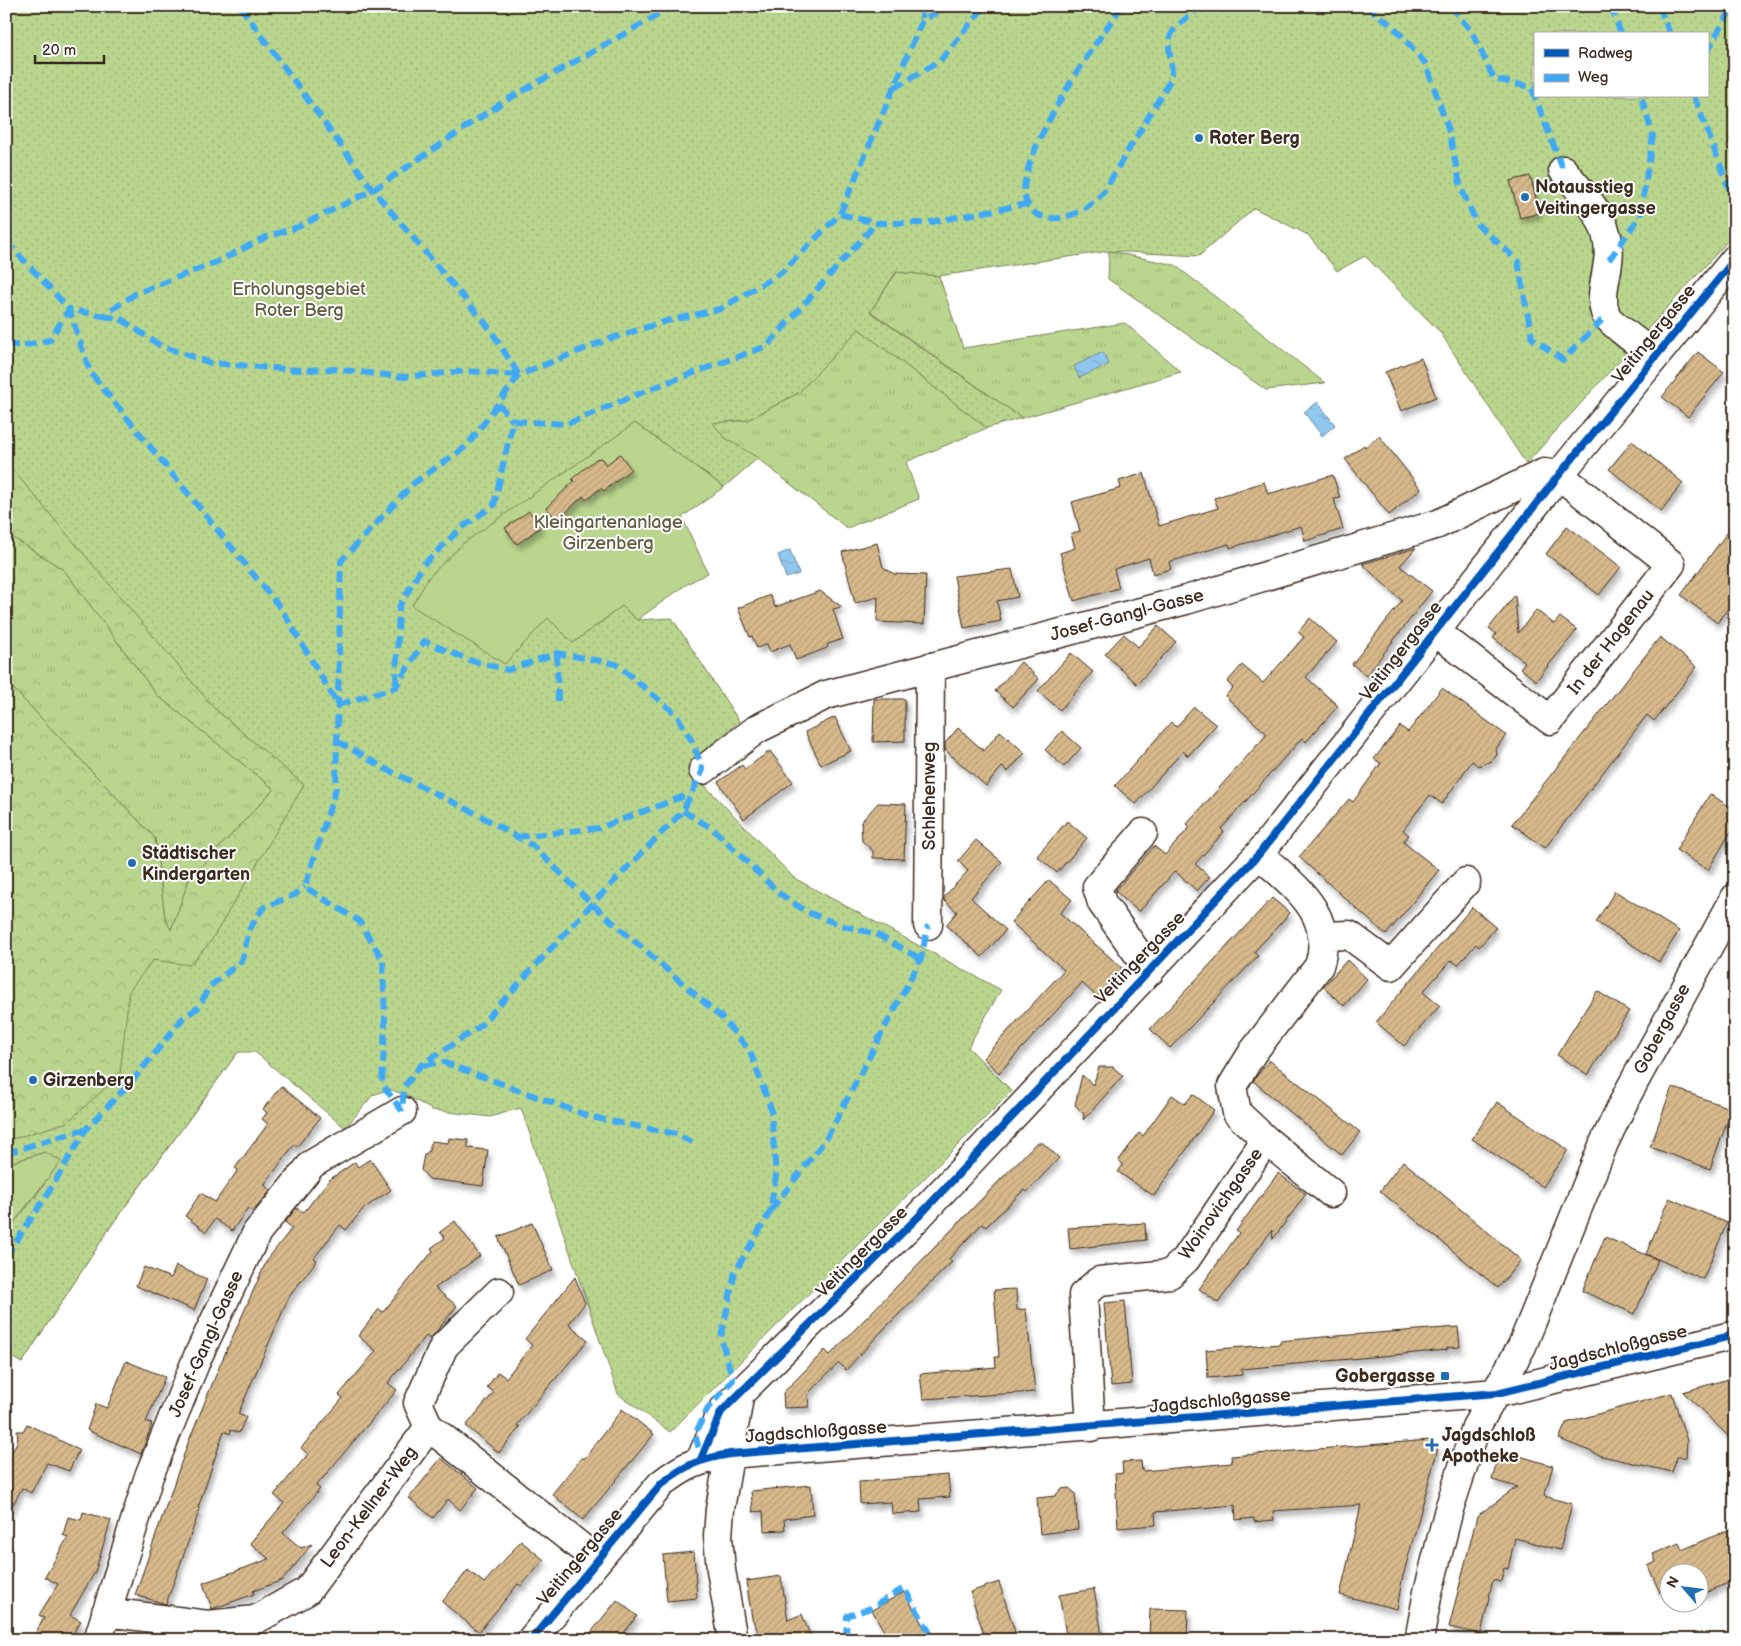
<svg xmlns="http://www.w3.org/2000/svg" width="1741" height="1646" font-family="'Balsamiq Sans',sans-serif">
<defs>
<pattern id="grass-tufts" width="24" height="20" patternUnits="userSpaceOnUse" patternTransform="scale(1.25)"><rect width="24" height="20" fill="#bad68e"/><path d="M3 7l-1-3M5 7V3M7 7l1-3M15 17l-1-3M17 17v-4M19 17l1-3" fill="none" stroke="#a1b87a"/></pattern>
<pattern id="forest-crowns" width="20" height="18" patternUnits="userSpaceOnUse" patternTransform="scale(1.25)"><rect width="20" height="18" fill="#bad68e"/><path d="M2 6a3 3 0 1 1 6 0M12 15a3 3 0 1 1 6 0" fill="none" stroke="#a1b87a"/></pattern>
<pattern id="park-dots" width="8" height="8" patternUnits="userSpaceOnUse" patternTransform="scale(1.25)"><rect width="8" height="8" fill="#bad68e"/><path d="M2 2h.1M6 6h.1" fill="none" stroke="#a1b87a" stroke-width="1.8" stroke-linecap="round"/></pattern>
<pattern id="water-ripples" width="26" height="14" patternUnits="userSpaceOnUse" patternTransform="scale(1.25)"><rect width="26" height="14" fill="#90c7ee"/><path d="M2 4q2-2 4 0t4 0M15 11q2-2 4 0t4 0" fill="none" stroke="#7dabcc"/></pattern>
<pattern id="building-hatch" width="6" height="6" patternUnits="userSpaceOnUse" patternTransform="scale(1.25)"><rect width="6" height="6" fill="#d7b98b"/><path d="M-1 1l2-2M0 6l6-6M5 7l2-2" fill="none" stroke="#b99f78"/></pattern>
<filter id="shadow"><feDropShadow dx="3" dy="5.5" stdDeviation="2.5" flood-color="#0004"/></filter>
</defs>
<rect width="100%" height="100%" fill="#fff"/>
<filter id="ink" filterUnits="userSpaceOnUse"><feTurbulence type="fractalNoise" baseFrequency=".02" numOctaves="2"/><feDisplacementMap in="SourceGraphic" scale="10" xChannelSelector="R" yChannelSelector="G"/><feConvolveMatrix kernelMatrix="1 2 1 2 8 2 1 2 1" color-interpolation-filters="sRGB"/></filter>
<g filter="url(#ink)">
<path fill="url(#grass-tufts)" stroke="#7a8056" d="M1109,251l66,14 150,118 -59,7 -158,-111z
M897,272l42,4 24,72 162,-25 56,49 -159,46 -152,-107z
M859,329l128,99 -81,34 13,37 -72,29 -89,-69 -34,-22 -12,-14 36,-3 50,-27z
M6,533l58,37 93,125 117,94 -85,91 -18,51 -6,-13 -10,-80 -149,-157z"/>
<path fill="url(#forest-crowns)" stroke="#7a8056" d="M6,419l310,347 -78,286 -127,174 -89,137 -16,-9v-121l38,-48 1,-33 -39,12v-483l149,157 10,80 6,12 18,-50 85,-91 -117,-94 -93,-125 -58,-37z"/>
<path fill="url(#park-dots)" stroke="#7a8056" fill-rule="evenodd" d="M6,6h1729v127l-9,13 9,11v76l-209,231 -86,-132 -75,-76 -28,15 -29,-36 -54,-27 -55,48 -90,-5 -170,25 -43,-4 -26,40 152,106 -35,10 -128,-99 -61,64 -50,27 -35,3 11,14 34,21 -34,29 -89,-64 -87,195 25,25 49,-37 15,14 35,-2 67,103 -50,48 105,109 207,112 -33,57 44,44 -342,341 -52,-38 -97,-286 -31,9 -58,-7 -24,-14 -19,-7 -16,6 -28,33 -90,-76h-17l-127,174 -89,137 -16,-9v-121l38,-48 1,-33 -39,12v-23l62,-19 52,-48 9,-83 24,-31 37,5 21,-24 93,-156 -90,-77 -208,-246zM1535,34h172v62h-172z"/>
<path fill="#bad68e" stroke="#7a8056" d="M635,423l89,64 -42,30 26,56 -21,11 -50,36 -15,-14 -49,37 -25,-25 -43,46 -93,-58 17,-29 36,-35z
M45,1152l16,9 -55,72v-69z"/>
<path fill="url(#water-ripples)" stroke="#6e889b" d="M1103,352l6,12 -30,14 -5,-12z
M1318,402l17,23 -13,11 -18,-24z
M790,550l9,24 -13,4 -8,-23z"/>
<path fill="url(#building-hatch)" stroke="#3b2a1e" filter="url(#shadow)" d="M1530,176l10,37 -20,5 -10,-37z
M1698,352l26,20 -36,45 -26,-20z
M1421,358l15,39 -35,14 -16,-39z
M1379,436l42,53 -32,26 -44,-56 19,-14 1,2z
M1632,441l51,42 -22,28 -52,-42z
M620,454l11,15 -27,22 -3,-3 -15,12 -3,-4 -25,24 -12,-12 28,-27 -2,-2 24,-20 5,-1 5,7z
M1144,473l15,53 59,-18 -4,-10 50,-16 4,12 65,-19 7,23 -6,1 9,30 -38,12 -4,-15 -71,22 -1,-4 -60,18 2,7 -18,5 -4,-16 -35,11 5,19 -45,13 -14,-48 15,-5 -4,-14 9,-3 -8,-29 49,-14 -2,-7z
M529,511l12,16 -24,17 -12,-16z
M1735,522v77l-18,24 -36,-28z
M1567,526l54,41 -22,28 -53,-41z
M877,543l6,24 11,7 32,1 -2,49 -47,-2 1,-25 -23,6 -13,-51z
M1416,548l-16,18 32,25 -66,85 -14,-12 50,-63 -40,-37z
M1012,569l6,28 -21,4 4,20 -37,7 -10,-52z
M820,591l22,16 -9,2 10,30 -15,5 -1,4 -31,12 -6,-16 -20,8 -3,-8 -10,4 -5,-12 -2,1 -12,-29 32,-13 5,12z
M1515,595l3,38 18,-23 18,14 6,-7 17,13 -41,51 -16,-13 5,-6 -32,-24 3,-4 -7,-6z
M1310,618l27,24 -31,35 32,29 -32,36 -4,-4 -81,91 3,3 -29,32 15,13 -13,14 -22,-20 -36,41 -24,-21 39,-45 11,9 25,-28 -3,-3 80,-90 -42,-38 8,-8 -6,-6 15,-17 21,18 41,-46 -6,-5z
M1158,626l18,16 -39,42 -32,-30 19,-20 14,13z
M1660,637l37,30 -43,54 -7,-6 -102,133 -33,-24z
M1071,653l22,19 -33,38 -22,-19z
M1021,662l18,17 -26,28 -18,-16z
M1442,688l64,47 -10,14 1,6 -5,6 -14,5 -6,-5 -30,43 -12,-9 -27,35 6,5 -6,7 36,28 -53,65 -87,-78 50,-58 4,3 28,-39 -7,-4 26,-33 8,6z
M874,699h31v42l-32,1z
M1194,707l22,18 -28,31 -5,-5 -47,53 -21,-18 56,-64 5,5z
M835,717l16,34 -30,14 -16,-33z
M958,728l26,23 16,-20 25,22 -17,19 -6,-5 -16,19 -41,-36v-7z
M1062,731l19,17 -17,19 -19,-17z
M770,751l23,31 -49,37 -26,-37 24,-17 3,4z
M1710,794l25,16v15l-27,45 -32,-20z
M878,803l28,1 -2,55 -31,-1v-7l-11,-10 -1,-19z
M1067,821l20,17 -30,35 -20,-17z
M976,840l26,22 -31,36 35,32 -24,27 -36,-32 11,-13 -13,-12v-3l24,-26 -10,-10z
M1049,880l23,20 -12,13 62,55 -25,29 -15,-14 -83,90 -16,-15 81,-88 -53,-48z
M1615,891l64,40 -20,31 -63,-40z
M1272,898l18,15 -36,39 4,4 -88,92 -20,-19z
M1472,907l24,21 -17,19 -3,-3 -18,21 -7,-5 -28,32 17,14 -36,40 -28,-24z
M1347,960l20,19 -23,27 -21,-19z
M1597,991l32,20 -41,64 -31,-20z
M1269,1060l91,72 -18,23 -89,-74z
M1099,1067h14l10,9 -40,44 1,-6 -9,-9 7,-30 11,10z
M281,1086l39,32 -23,29 -3,-2 -30,40 7,5 -18,22 -5,-4 -16,23 -17,-12 -9,13 -21,-16 16,-23 14,9 23,-32 -3,-2 33,-44 -6,-5 5,-6 -4,-4z
M1672,1087l60,22 -22,60 -60,-22z
M1193,1094l21,16 -60,86 -36,-24 5,-7 -4,-5 20,-27 4,3 29,-41 13,9z
M1497,1102l71,48 -25,37 -71,-48z
M449,1138l19,2v8l20,2 -5,36 -54,-7 -8,-9 3,-15 5,-4 2,-10 17,2z
M1036,1143h7l16,15 -32,34 -3,-2 -38,37 -4,-3 -33,35 3,3 -69,68 -37,40 -7,-7 -21,20 -10,11 1,13 -25,1 -1,-15 42,-43 5,5z
M370,1159l21,31 -28,19 -17,21 -6,-5 -26,33 3,2 -28,37 -51,117 8,3 -7,16 -8,-3 -1,4 -6,-3 -26,77 2,1 -34,95 -31,-9 53,-152 32,-78 47,-105 25,-32 -7,-6 11,-14 8,4 25,-32 26,-18 3,5z
M1403,1161l118,99 -23,28 -118,-97z
M1278,1173l28,21 -33,45 -1,-9 -54,73 -19,-14 40,-56 -3,-2z
M1669,1198l58,25 -24,56 -57,-25z
M455,1221l25,35 -45,32 22,18 -27,33 -4,-3 -38,47 9,7 -81,96 4,3 -37,44 18,15 11,-4 -29,36 -30,11 1,3 -42,15 -9,-26 66,-24 -19,-16 34,-40 -10,-8 34,-41 -7,-6 42,-50 -4,-3 37,-44 -18,-15 21,-27 4,3 50,-61 -2,-3 14,-10 -5,-6z
M532,1223l21,47 -34,15 -21,-48z
M1145,1223l1,17 -76,9 -2,-21z
M1605,1237l53,23 -23,54 -53,-23z
M176,1266l31,13 -13,31 -58,-24 8,-19 27,11z
M575,1277l10,26 -16,21 19,16 -71,85 3,2 -21,26 -33,-27 28,-34 -7,-5 11,-15 8,6 26,-33 -7,-6z
M1016,1289l1,21 9,-1 9,83 -112,7 -3,-25 76,-7 -1,-10h4l-5,-67z
M1125,1301l7,83 -21,2 -7,-83z
M1458,1327l2,20 -13,1v2l-205,19v6l-34,3 -2,-28 74,-6v-3l43,-4z
M126,1361l39,16 -19,45 6,2 -11,30 -54,-24 9,-26 11,4z
M1735,1377v66l-52,-51z
M1672,1393l15,48 -1,16h-9l-5,15 -70,-16 -43,-17 7,-16z
M622,1409l32,25 -71,86 -31,-26 30,-37 2,2z
M27,1424l52,26 -10,21 -22,-8 -16,30 -9,-5 -16,29v-54l12,-23 -1,-9h6z
M1430,1440l8,8 -36,132 -5,29 -57,-14 21,-90 -88,6 1,9 -20,2v-4l-18,2 -1,-15 -80,7 1,13 -38,3 -3,-54 8,-1 -1,-11 19,-1 1,10 90,-8 -1,-7z
M1500,1450l53,16 -9,30 28,8 -12,46 -45,-12 -7,31 -4,-1 -3,14 -8,-2 -12,54 -32,-7 28,-111 40,-29 -25,-7z
M441,1458l37,30 -18,22 -12,-11 -15,19 -24,-20z
M948,1475l2,22 -30,2 1,13 -29,2 -1,-12 -31,2 -1,-22z
M811,1485l2,30 -29,4 1,11 -21,1 -1,-20 -10,1 -2,-21z
M1069,1488l6,5 3,36 -38,5 -3,-36 18,-2 6,-7z
M83,1512l28,8 -16,52 -25,43 11,6 -12,19h-20l-13,-8 8,-14 -5,-3 19,-31 -13,-7 23,-40 -5,-2 5,-18 13,3z
M1735,1527v53l-37,16v-22h-30v15l-8,4 -12,-27 8,-4 -3,-8 26,-11 3,7z
M521,1541l23,19 -23,26 -3,-2 -39,48 -37,-30 26,-32 16,13z
M694,1552l3,46 -30,3 -4,-46z
M781,1576l7,44 14,-6 10,26h-64v-3l10,-5 -6,-14 -6,-37z
M999,1582l16,50 -29,8 -16,-48z
M1094,1589l9,51h-36l-8,-45z
M904,1592l27,48h-42l-17,-30z
M617,1600l20,16 -19,24h-33z
M1150,1609l38,1 -1,30h-38z"/>
<g fill="none" stroke-linecap="round" stroke-linejoin="round">
<g stroke="#3b2a1e" stroke-width="31">
<path id="minor" d="M1563,170c22,27 51,53 45,92 -2,18 -9,35 -2,53 3,7 40,34 49,41
M703,770l54,-41 69,-34 360,-95 252,-76 106,-51 15,2 112,89 -121,156 -114,-88
M1143,833l-46,54 5,16 48,68
M928,925l2,-258
M1324,936l25,-1 42,31 75,-84
M1266,1140l65,53
M429,1427l-11,-24 26,-57 55,-54
M1091,1427l-8,-132 16,-14 71,-7 16,-15 80,-119 -29,-27 -5,-27 21,-34 66,-86c17,-53 -26,-80 -60,-112
M701,1459l20,-47 198,-196 340,-362 300,-379 176,-216
M106,1612l102,13 47,-5 52,-29 122,-164 168,133
M98,1640l51,-164 49,-120 59,-124 55,-68 90,-53
M531,1640l130,-156c24,-19 39,-25 69,-30l767,-61 238,-58
M733,1640l-12,-70 -3,-34 2,-27 20,-117
M1419,1640l9,-48 21,-83 27,-82 46,-81 82,-203 24,-50 107,-195"/>
</g>
<use href="#minor" stroke="#fff" stroke-width="28"/>
<path stroke="#3fa9f5" stroke-width="6" stroke-dasharray="12 6" stroke-linecap="butt" d="M240,6l133,184 117,139 29,46
M922,6v15
M1122,6c-28,39 -96,137 -98,184 -1,9 6,21 14,25 21,9 43,-2 59,-16 9,-7 15,-22 21,-32 18,-29 35,-58 53,-88 4,-14 -7,-33 1,-46 6,-10 21,-19 29,-27
M1366,6l28,21 32,37 22,64 13,60 16,36 41,37 14,77 31,22 43,-44
M1450,6l22,26 22,47 41,9
M1611,6l10,28
M1659,6l11,28
M1707,52l26,-46
M894,88l46,-27 45,-55
M1532,89l31,81
M1694,96l41,108
M840,214l36,9h50l101,-19
M6,241l63,68 21,63 192,238 56,95 58,-18 28,-46 45,19 39,10 49,-17 59,11 60,50 17,29 10,27 -20,41 -91,93 -113,123 -58,38 -17,22 -2,24
M1609,260l31,-44 13,-80 -12,-40
M103,316l18,3 40,27 50,17 87,7 36,-1 70,8 63,-6 52,4
M6,345h20l24,-5 19,-31 34,7 32,-22 84,-33 47,-24 32,-10 75,-37 130,-88 171,-96
M498,404l15,17
M557,653l1,52
M396,684l3,-77 24,-42 37,-36 34,-24 19,-84 54,3 83,-35 117,-43 109,-123
M337,741l47,27 95,47 54,31 59,58 129,113 29,34 21,58 5,66 -6,37 -35,60 -14,66 12,42 -25,28 -13,26 6,23
M683,811l30,18 67,65 27,18 33,13 36,9 45,25
M516,837l83,-9 91,-34
M424,1065l19,-3 148,55 85,17 21,11
M402,1111l-20,-27 3,-59 -2,-65 -24,-39 -54,-34 31,-99 5,-227 73,-78 53,-37 52,-71 90,-36 58,-18 53,-12 61,-36 59,-59 82,-193 24,-15
M6,1153l80,-24
M771,1210l55,-71 95,-180 7,-34
M6,1257l44,-67 36,-61 48,-50 49,-61 16,-11 10,-20 33,-26 7,-31 14,-22 31,-13 11,-8
M846,1638l1,-22 24,-8 33,-20 30,52"/>
<g stroke="#fff" stroke-width="11">
<path id="cycleway" d="M701,1459l20,-47 198,-196 340,-362 300,-379 176,-216
M531,1640l130,-156c24,-19 39,-25 69,-30l767,-61 238,-58"/>
</g>
<use href="#cycleway" stroke="#0057b8" stroke-width="8"/>
</g>
</g>
<g fill="#1f6fb2" stroke="#fff" stroke-width="2">
<circle cx="1199" cy="138" r="5"/>
<circle cx="1525" cy="197" r="5"/>
<circle cx="132" cy="863" r="5"/>
<circle cx="33" cy="1080" r="5"/>
<rect x="1440" y="1371" width="10" height="10" rx="2.5"/>
<path d="M1429.5 1437.5h5v5h5v5h-5v5h-5v-5h-5v-5h5z"/>
</g>
<g text-anchor="middle" dominant-baseline="central" stroke-width="4" stroke-linejoin="round" paint-order="stroke">
<g font-size="18" font-weight="bold" fill="#3b2a1e" stroke="#fff" text-anchor="start">
<text x="1209" y="138">Roter Berg</text>
<text x="1535" y="187">Notausstieg<tspan x="1535" dy="21">Veitingergasse</tspan></text>
<text x="142" y="853">Städtischer<tspan x="142" dy="21">Kindergarten</tspan></text>
<text x="43" y="1080">Girzenberg</text>
<text x="1435" y="1376" text-anchor="end">Gobergasse</text>
<text x="1442" y="1435">Jagdschloß<tspan x="1442" dy="21">Apotheke</tspan></text>
</g>
<g font-size="18" fill="#615e40" stroke="#fff">
<text x="299" y="289">Erholungsgebiet<tspan x="299" dy="21">Roter Berg</tspan></text>
<text x="608" y="522">Kleingartenanlage<tspan x="608" dy="21">Girzenberg</tspan></text>
</g>
<g font-size="18" fill="#3b2a1e" stroke="#fff">
<text transform="translate(1654 334) rotate(-51)">Veitingergasse</text>
<text transform="translate(1127 615) rotate(-15)">Josef-Gangl-Gasse</text>
<text transform="translate(1611 642) rotate(-52)">In der Hagenau</text>
<text transform="translate(1401 651) rotate(-52)">Veitingergasse</text>
<text transform="translate(929 796) rotate(-90)">Schlehenweg</text>
<text transform="translate(1140 958) rotate(-46)">Veitingergasse</text>
<text transform="translate(1662 1029) rotate(-62)">Gobergasse</text>
<text transform="translate(1221 1204) rotate(-55)">Woinovichgasse</text>
<text transform="translate(862 1252) rotate(-45)">Veitingergasse</text>
<text transform="translate(206 1344) rotate(-66)">Josef-Gangl-Gasse</text>
<text transform="translate(1618 1348) rotate(-14)">Jagdschloßgasse</text>
<text transform="translate(1220 1401) rotate(-5)">Jagdschloßgasse</text>
<text transform="translate(816 1432) rotate(-4)">Jagdschloßgasse</text>
<text transform="translate(369 1507) rotate(-53)">Leon-Kellner-Weg</text>
<text transform="translate(580 1557) rotate(-50)">Veitingergasse</text>
</g>
</g>
<rect width="1741" height="1646" fill="none" stroke="#fff" stroke-width="25"/>
<rect x="12" y="12" width="1716" height="1621" fill="none" stroke="#3b2a1e" stroke-width="2" filter="url(#ink)"/>
<rect x="1534" y="32" width="175" height="65" fill="#ffffff" stroke="#b1aaa5"/>
<rect x="1544" y="49" width="25" height="8" fill="#0057b8" stroke="#b1aaa5"/>
<text x="1578" y="58" font-size="15" fill="#3b2a1e">Radweg</text>
<rect x="1544" y="74" width="25" height="8" fill="#3fa9f5" stroke="#b1aaa5"/>
<text x="1578" y="82" font-size="15" fill="#3b2a1e">Weg</text>
<g transform="translate(1684 1588) rotate(298)"><circle r="24" fill="#ffffff" stroke="#b1aaa5"/>
<path d="M0-4L9 19L0 12L-9 19Z" fill="#1f6fb2"/>
<text y="-8" font-size="14" font-weight="bold" text-anchor="middle" fill="#3b2a1e">N</text>
</g>
<path d="M35 55v8h69v-8" fill="none" stroke="#3b2a1e" stroke-width="2.5"/>
<text x="42" y="55" font-size="15" fill="#3b2a1e" stroke="#ffffff" stroke-width="4" paint-order="stroke">20 m</text>
</svg>
